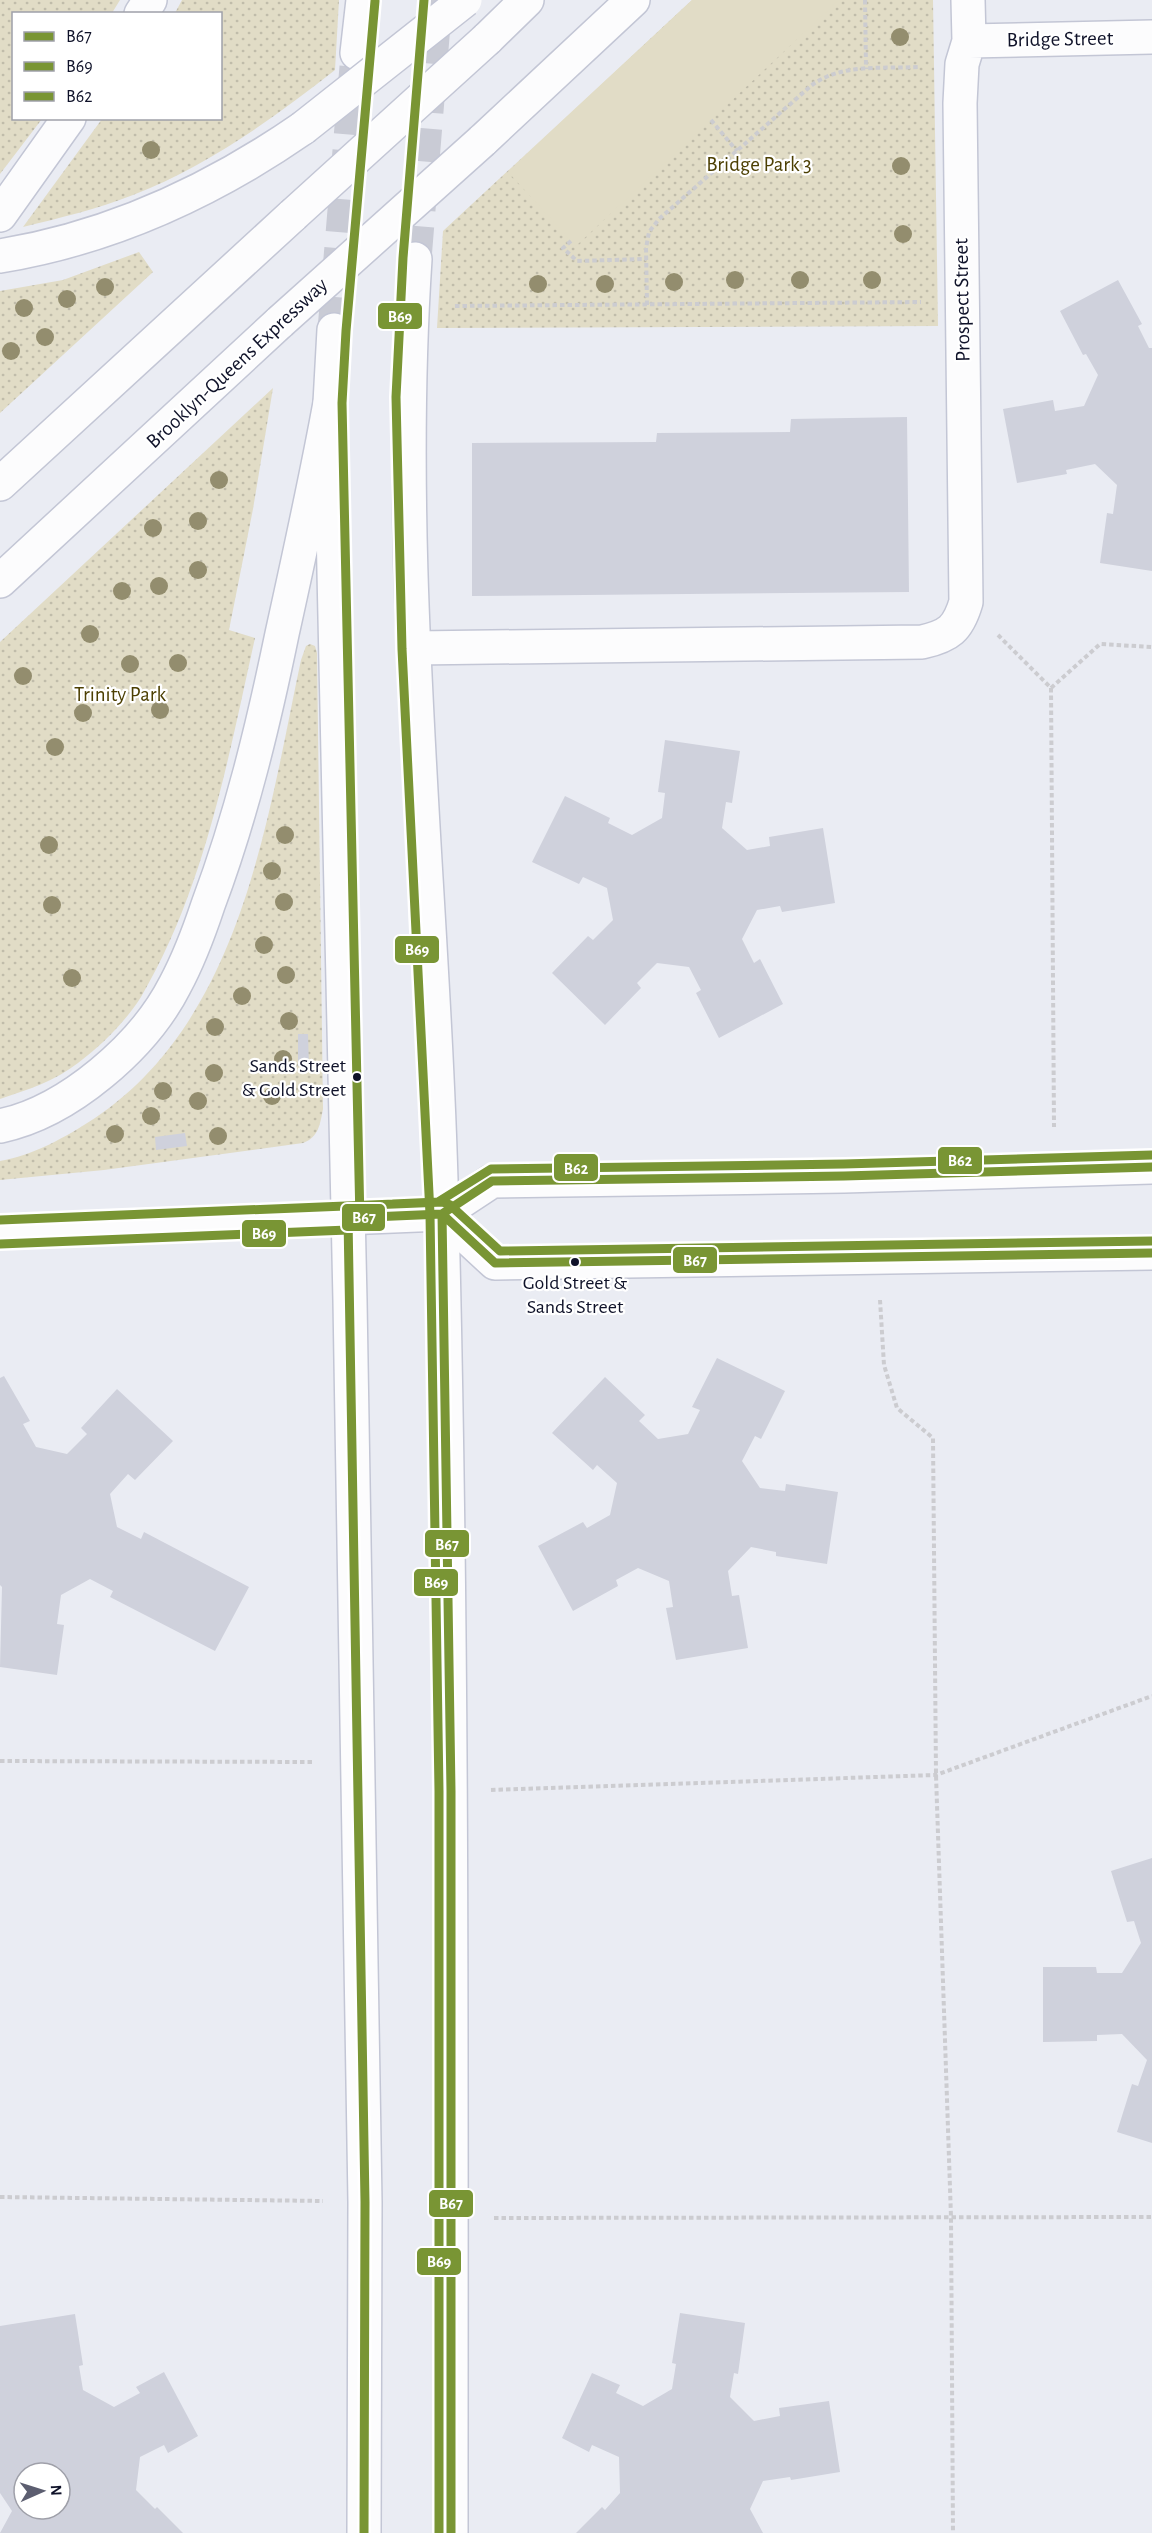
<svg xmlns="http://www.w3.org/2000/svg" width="1152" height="2533" font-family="'Alegreya Sans',sans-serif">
<defs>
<pattern id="green-dots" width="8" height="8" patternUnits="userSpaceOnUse" patternTransform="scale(1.5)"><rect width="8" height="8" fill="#e1dcc6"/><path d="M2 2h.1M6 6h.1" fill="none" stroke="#c0bcaa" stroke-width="1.8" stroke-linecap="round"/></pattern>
</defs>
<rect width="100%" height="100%" fill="#eaecf3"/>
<path fill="url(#green-dots)" d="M0,0h120l-8,13 -98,1v104l28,1 -42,55z
M182,0h157l-4,70c-61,48 -129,97 -202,125 -36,14 -73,23 -110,32l79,-108 118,-1v-104l-45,-1z
M692,0h241l5,326 -501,2 6,-97z
M139,252l14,20 -153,141v-122l63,-11z
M273,388l-20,121 -24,121 26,8c-27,121 -50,250 -114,359 -15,24 -40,49 -63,66 -23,18 -51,27 -78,36v-457z
M310,644l5,2 2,7 6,456c-3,15 -4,28 -20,34l-199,27 -104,10v-19c34,-6 66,-24 95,-43 147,-99 172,-298 206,-458l5,-14z"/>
<path fill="#e1dcc6" d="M692,0h147l-263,246 -68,-74z"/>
<path fill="#cfd1dc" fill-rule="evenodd" d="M1118,280l24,44 -4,2 11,22h3v223l-52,-8 7,-50 6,1 4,-29 -22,-21 -29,6 1,4 -50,9 -14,-74 50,-9 2,11 29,-5 14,-31 -12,-21 -3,1 -23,-44z
M907,417l2,175 -437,4v-153l184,-1 1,-9 133,-1 1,-13z
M665,740l75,11 -8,52 -6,-1 -4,26 25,22 23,-4 -1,-9 54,-9 12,75 -53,9 -2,-6 -23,4 -15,29 12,24 6,-4 23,45 -64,34 -23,-45 5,-3 -12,-23 -32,-4 -20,20 4,5 -36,37 -53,-52 36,-37 5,4 20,-20 -6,-32 -24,-11 -4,7 -47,-22 33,-66 45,22 -2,5 24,12 30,-17 3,-25 -7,-1z
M298,1034h10l1,32h-11z
M185,1133l2,13 -31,4 -1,-13z
M717,1358l68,33 -24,48 -6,-3 -13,25 18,27 25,3 1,-7 52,8 -11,72 -51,-8v-4l-25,-5 -23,24 4,25 7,-1 9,53 -72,12 -10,-52 7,-1 -4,-26 -31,-13 -22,12 2,6 -45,25 -35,-65 45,-24 4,6 23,-13 7,-32 -20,-18 -4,5 -41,-37 53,-56 40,38 -6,6 19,18 30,-5 12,-24 -8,-3z
M4,1376l26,45 -7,3 13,23 31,7 20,-20 -6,-6 36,-39 56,52 -38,39 -7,-6 -18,20 7,33 24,12 3,-7 105,55 -34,64 -105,-54 3,-6 -23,-12 -29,16 -4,29 7,1 -7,50 -57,-8 2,-80 -2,-2v-207z
M1152,1858v285l-35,-11 15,-48 6,2 9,-26 -25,-26 -25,1v6l-54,1v-75h53l1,6h25l19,-30 -7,-22 -7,1 -16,-51z
M680,2313l65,10 -7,51 -4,-1 -4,24 24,24 26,-5 -1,-8 50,-7 11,71 -49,8 -1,-3 -27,4 -13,28 13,24h-187l26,-26 3,3 15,-17 -1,-36 -27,-12 -3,7 -27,-14 30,-65 28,12 -4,8 27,13 29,-17 4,-25 -4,-1z
M75,2314l8,51 -4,1 4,24 31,17 26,-14 -4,-6 28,-15 34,64 -30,17 -4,-8 -24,12 -4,33 19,19 2,-2 26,26h-183l12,-22 -12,-18v-167zM24,2473h36v36h-36z"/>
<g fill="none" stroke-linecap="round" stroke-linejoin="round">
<path stroke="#c9cbd5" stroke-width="33" stroke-dasharray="33 16" stroke-linecap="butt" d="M415,259l21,-259"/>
<path stroke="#c9cbd5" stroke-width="33" stroke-dasharray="33 16" stroke-linecap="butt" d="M334,330l22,-263"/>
<g stroke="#c3c6d5" stroke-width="36">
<path id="minor" d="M969,41l183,-4
M414,648l508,-6c27,-6 36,-13 44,-40l-6,-499 2,-39 7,-23 -1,-41
M442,1214l53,49 657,-10
M0,1232l442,-18 50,-33 352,-5 308,-9"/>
</g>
<g stroke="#c3c6d5" stroke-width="36">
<path id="secondary" d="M415,259c-21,319 20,640 27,959 11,438 9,877 9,1315
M331,435l19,866 15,901 -1,331"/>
</g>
<g stroke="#c3c6d5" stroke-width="36">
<path id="primary" d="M357,53l6,-53
M330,403l4,-73"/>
</g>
<g stroke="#c3c6d5" stroke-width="36">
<path id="motorway" d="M141,14l9,-14
M487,39l40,-39
M482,141l151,-141
M0,215l69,-97
M0,256c110,-18 212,-65 303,-128
M0,484l293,-269
M0,581l280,-259
M0,1126c68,-14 144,-80 175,-141 14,-26 24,-53 33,-80 33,-88 55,-179 74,-271 17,-77 34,-154 48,-231"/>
</g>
<path stroke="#ccccd0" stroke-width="4" stroke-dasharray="4.5 3" stroke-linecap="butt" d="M865,0l1,69
M711,120l26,31
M571,241l-8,7 14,13 69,-2
M647,305l-1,-57 3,-16 10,-13 153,-134c31,-22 70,-16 107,-18
M455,306l466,-4
M998,635l53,53 3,439
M1051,688l49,-44 52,3
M880,1300l4,65 13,43 36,30 3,337 15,442 2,316
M0,1761l315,1
M491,1790l445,-15 216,-79
M0,2197l323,4
M494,2218l658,-1"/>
<use href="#minor" stroke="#fcfcfd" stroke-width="33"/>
<use href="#secondary" stroke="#fcfcfd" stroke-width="33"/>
<use href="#primary" stroke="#fcfcfd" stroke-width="33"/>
<use href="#motorway" stroke="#fcfcfd" stroke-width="33"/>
<g stroke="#c3c6d5" stroke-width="36" stroke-linecap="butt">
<path id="motorway-bridge" d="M303,128l162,-128
M293,215l194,-176
M280,322l202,-181"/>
</g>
<use href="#motorway-bridge" stroke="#fcfcfd" stroke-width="33"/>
<g stroke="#fff" stroke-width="14">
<path id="bus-1" d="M442,1214l9,577v742
M442,1214l53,49 657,-10
M364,2533l1,-331 -17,-984 94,-4 50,-33 352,-5 308,-9"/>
</g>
<g stroke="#fff" stroke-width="14">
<path id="bus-2" d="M424,0l-21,258 -7,139 6,252 28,565 9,577v742
M0,1244l348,-14 8,-3 4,-6 -18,-818 4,-72 29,-330"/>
</g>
<g stroke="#fff" stroke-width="14">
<path id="bus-3" d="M393,1204l45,-2 53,-33 353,-5 308,-9
M0,1220l443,-18 7,3 50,46 652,-10"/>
</g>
<use href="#bus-1" stroke="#799534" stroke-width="9"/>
<use href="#bus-2" stroke="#799534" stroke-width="9"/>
<use href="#bus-3" stroke="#799534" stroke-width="9"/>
</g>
<g fill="#938d6e">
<circle cx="900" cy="37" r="9"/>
<circle cx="151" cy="150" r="9"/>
<circle cx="901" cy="166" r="9"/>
<circle cx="903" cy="234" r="9"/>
<circle cx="735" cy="280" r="9"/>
<circle cx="800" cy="280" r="9"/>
<circle cx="872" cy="280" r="9"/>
<circle cx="674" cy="282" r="9"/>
<circle cx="538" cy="284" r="9"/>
<circle cx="605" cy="284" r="9"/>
<circle cx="105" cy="287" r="9"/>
<circle cx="67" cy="299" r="9"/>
<circle cx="24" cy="308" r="9"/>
<circle cx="45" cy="337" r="9"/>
<circle cx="11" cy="351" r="9"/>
<circle cx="219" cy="480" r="9"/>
<circle cx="198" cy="521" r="9"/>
<circle cx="153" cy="528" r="9"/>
<circle cx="198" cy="570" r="9"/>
<circle cx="159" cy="586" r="9"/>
<circle cx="122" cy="591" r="9"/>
<circle cx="90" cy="634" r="9"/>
<circle cx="178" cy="663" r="9"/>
<circle cx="130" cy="664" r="9"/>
<circle cx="23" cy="676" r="9"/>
<circle cx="160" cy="710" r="9"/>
<circle cx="83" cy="713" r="9"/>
<circle cx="55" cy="747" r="9"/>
<circle cx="285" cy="835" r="9"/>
<circle cx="49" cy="845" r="9"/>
<circle cx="272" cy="871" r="9"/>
<circle cx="284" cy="902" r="9"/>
<circle cx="52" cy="905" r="9"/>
<circle cx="264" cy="945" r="9"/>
<circle cx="286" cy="975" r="9"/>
<circle cx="72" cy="978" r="9"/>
<circle cx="242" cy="996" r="9"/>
<circle cx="289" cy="1021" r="9"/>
<circle cx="215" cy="1027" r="9"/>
<circle cx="283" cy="1059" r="9"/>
<circle cx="214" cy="1073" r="9"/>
<circle cx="163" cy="1091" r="9"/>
<circle cx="272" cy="1096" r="9"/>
<circle cx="198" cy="1101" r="9"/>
<circle cx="151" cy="1116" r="9"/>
<circle cx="115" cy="1134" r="9"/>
<circle cx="218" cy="1136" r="9"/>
</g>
<g fill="#0f1229" stroke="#fff" stroke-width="2">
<circle cx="357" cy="1077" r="5"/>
<circle cx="575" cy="1262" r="5"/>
</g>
<g text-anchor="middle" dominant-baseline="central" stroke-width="4.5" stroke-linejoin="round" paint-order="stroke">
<g font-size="20" fill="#0f1229" stroke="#fff" text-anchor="end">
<text x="346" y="1066">Sands Street<tspan x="346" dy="24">&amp; Gold Street</tspan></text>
<text x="575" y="1283" text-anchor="middle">Gold Street &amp;<tspan x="575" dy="24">Sands Street</tspan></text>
</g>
<g font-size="21" fill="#0f1229" stroke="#fff">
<text transform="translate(1060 39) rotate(-1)">Bridge Street</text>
<text transform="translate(962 300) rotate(-91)">Prospect Street</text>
<text transform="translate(237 363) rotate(-43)">Brooklyn-Queens Expressway</text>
</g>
<g font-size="21" fill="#4c3f02" stroke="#fff">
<text x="759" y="164">Bridge Park 3</text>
<text x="120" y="694">Trinity Park</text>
</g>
</g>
<g stroke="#fff" stroke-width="2">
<rect x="377" y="302" width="46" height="28" rx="6" fill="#799534"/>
<rect x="394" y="935" width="46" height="29" rx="6" fill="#799534"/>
<rect x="937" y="1146" width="46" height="29" rx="6" fill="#799534"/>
<rect x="553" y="1153" width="46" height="29" rx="6" fill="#799534"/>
<rect x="341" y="1203" width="45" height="29" rx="6" fill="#799534"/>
<rect x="241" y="1219" width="46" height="29" rx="6" fill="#799534"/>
<rect x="672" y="1246" width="46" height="28" rx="6" fill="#799534"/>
<rect x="424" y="1529" width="46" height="29" rx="6" fill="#799534"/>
<rect x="413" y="1568" width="46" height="29" rx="6" fill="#799534"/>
<rect x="428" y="2189" width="46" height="29" rx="6" fill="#799534"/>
<rect x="416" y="2247" width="46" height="29" rx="6" fill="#799534"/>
</g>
<g font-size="16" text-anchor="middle" font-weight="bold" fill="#fff">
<text x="400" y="322">B69</text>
<text x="417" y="955">B69</text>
<text x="960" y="1166">B62</text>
<text x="576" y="1174">B62</text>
<text x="364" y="1223">B67</text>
<text x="264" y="1239">B69</text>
<text x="695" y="1266">B67</text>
<text x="447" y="1550">B67</text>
<text x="436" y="1588">B69</text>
<text x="451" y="2209">B67</text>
<text x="439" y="2267">B69</text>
</g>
<rect x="12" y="12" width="210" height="108" fill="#ffffff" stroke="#9fa0a9" stroke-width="1.5"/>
<rect x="24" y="32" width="30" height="9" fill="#799534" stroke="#9fa0a9" stroke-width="1.5"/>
<text x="66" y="42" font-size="18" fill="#0f1229">B67</text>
<rect x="24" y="62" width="30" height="9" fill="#799534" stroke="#9fa0a9" stroke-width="1.5"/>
<text x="66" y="72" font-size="18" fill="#0f1229">B69</text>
<rect x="24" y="92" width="30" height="9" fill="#799534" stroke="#9fa0a9" stroke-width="1.5"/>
<text x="66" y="102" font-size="18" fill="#0f1229">B62</text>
<g transform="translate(42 2491) rotate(87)"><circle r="28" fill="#ffffff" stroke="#9fa0a9" stroke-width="1.5"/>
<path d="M0-4.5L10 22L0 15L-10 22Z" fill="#5c5e70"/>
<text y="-9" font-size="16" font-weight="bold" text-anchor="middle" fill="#0f1229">N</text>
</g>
</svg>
